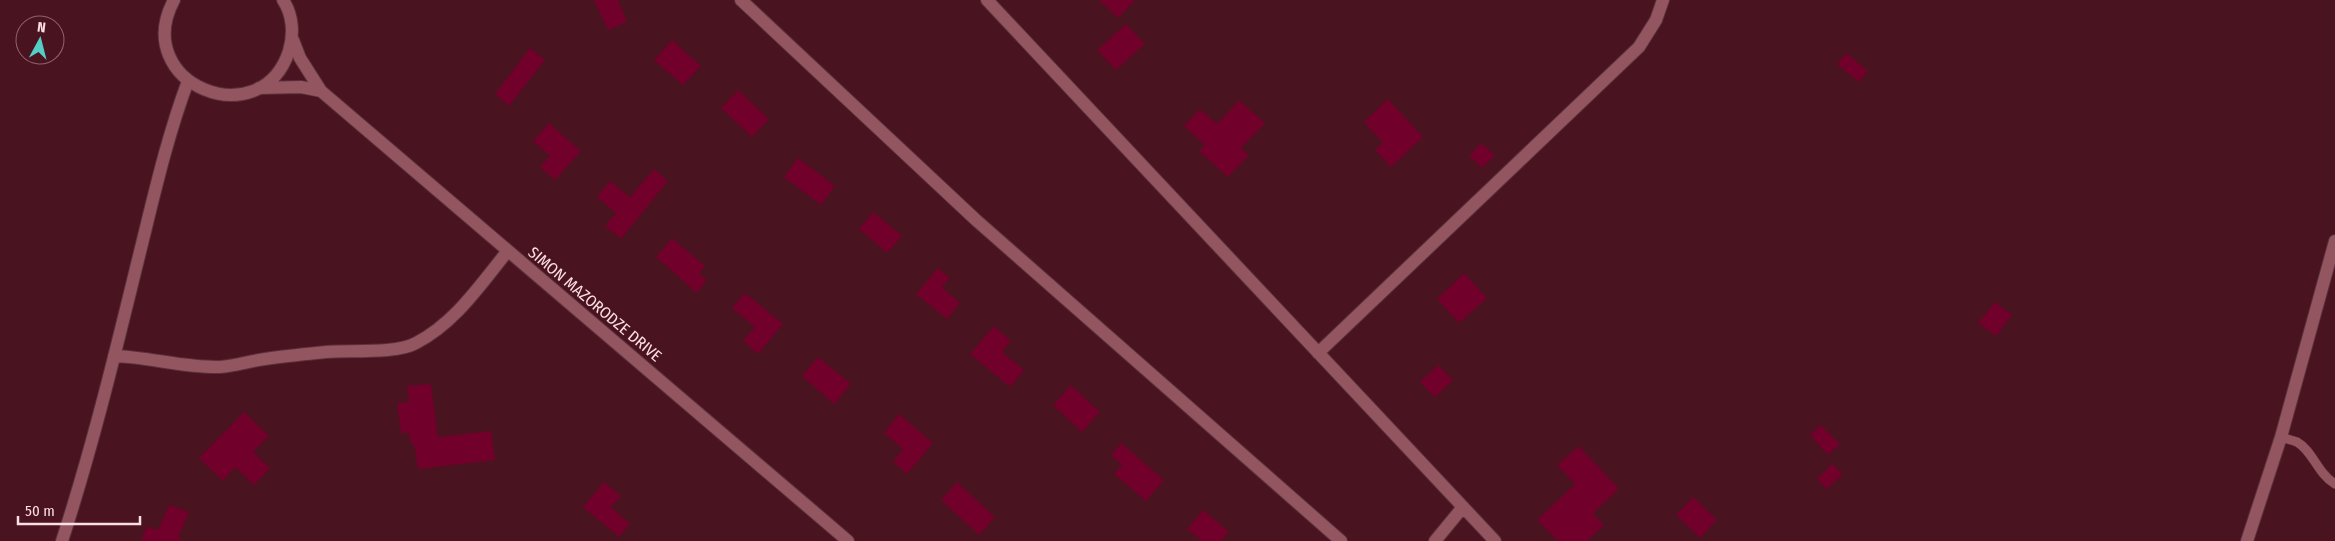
<svg xmlns="http://www.w3.org/2000/svg" width="2335" height="541" font-family="'Fira Sans Condensed',sans-serif">
<rect width="100%" height="100%" fill="#491320"/>
<path fill="#71012b" d="M594,0h24l9,22 -19,8z
M1099,0h36l-17,18z
M1126,24l19,20 -29,26 -19,-20z
M672,40l29,26 -18,19 -29,-25z
M530,48l15,12 -36,46 -14,-12z
M1846,53l22,18 -9,11 -22,-18z
M738,90l31,29 -17,18 -31,-29z
M1388,99l35,38 -32,30 -16,-17 8,-7 -19,-21z
M1239,100l26,23 -24,25 8,7 -21,22 -29,-26 6,-6 -21,-19 16,-17 17,15z
M549,123l32,28 -26,29 -15,-13 10,-11 -17,-15z
M1481,143l14,12 -13,13 -13,-12z
M798,158l37,28 -14,19 -37,-28z
M654,169l14,12 -47,58 -16,-13 11,-13 -19,-16 13,-16 20,16z
M873,212l29,24 -15,17 -28,-24z
M672,238l33,28 -6,7 8,7 -10,13 -41,-36z
M938,268l12,10 -8,9 18,16 -13,16 -31,-25z
M1464,273l23,25 -28,25 -22,-24z
M745,293l38,31 -25,30 -15,-13 12,-14 -23,-19z
M1995,302l17,13 -16,21 -18,-13z
M994,326l17,15 -9,11 22,18 -14,17 -40,-33z
M818,357l33,27 -17,20 -32,-28z
M1438,365l15,15 -18,17 -15,-15z
M431,384l7,53 53,-6 4,29 -77,9 -4,-25h-3l-2,-11h-8l-4,-30 12,-1 -2,-16z
M1071,385l29,27 -18,20 -29,-27z
M244,412l25,24 -16,16 17,16 -16,17 -19,-18 -12,14 -24,-23z
M899,414l34,29 -26,31 -14,-12 10,-13 -19,-16z
M1821,425l19,19 -12,11 -18,-20z
M1121,443l43,37 -18,21 -32,-27 8,-9 -11,-10z
M1579,446l40,43 -26,24 11,12 -17,16h-29l-21,-21 38,-36 -18,-19z
M1832,464l11,10 -16,15 -10,-10z
M604,482l17,14 -10,11 19,17 -11,13 -36,-30z
M957,482l38,35 -16,18 -38,-35z
M1693,497l24,23 -17,18 -24,-23z
M169,505l20,7 -11,26 6,3h-43l6,-15 11,4z
M1203,510l26,22 -8,9h-19l-15,-12z"/>
<g fill="none" stroke-linecap="round" stroke-linejoin="round">
<g stroke="#5a313a" stroke-width="10">
<path id="lane" d="M2281,437c5,2 11,3 16,5 16,9 20,31 38,42"/>
</g>
<g stroke="#5a313a" stroke-width="14">
<path id="street" d="M741,0l235,220 365,321
M987,0l508,541
M1318,353l321,-306 17,-27 7,-20
M114,356c36,1 70,12 106,11 15,-1 30,-6 45,-8 20,-3 41,-5 61,-7 23,-2 71,2 90,-9 39,-20 64,-58 91,-91
M62,541c30,-92 53,-187 76,-281 15,-60 28,-120 50,-179
M1435,541l28,-34
M2247,541l34,-104 54,-196"/>
</g>
<g stroke="#5a313a" stroke-width="14">
<path id="secondary" d="M174,0c-45,84 87,137 115,51 5,-17 4,-36 -6,-51
M293,40l7,18 21,33 527,450
M259,88l42,-1 20,4"/>
</g>
<use href="#lane" stroke="#935661" stroke-width="9"/>
<use href="#street" stroke="#935661" stroke-width="12"/>
<use href="#secondary" stroke="#935661" stroke-width="12"/>
</g>
<g text-anchor="middle" dominant-baseline="central" stroke-width="5" stroke-linejoin="round" paint-order="stroke">
<g font-size="16" fill="#fcdfe2" stroke="#491320">
<text transform="translate(595 304) rotate(40)">SIMON MAZORODZE DRIVE</text>
</g>
</g>
<g transform="translate(40 40) rotate(7)"><circle r="24" fill="#491320" stroke="#91656e"/>
<path d="M0-4L9 19L0 12L-9 19Z" fill="#55cec6"/>
<text y="-8" font-size="14" font-weight="bold" text-anchor="middle" fill="#fcdfe2">N</text>
</g>
<path d="M18 516v8h122v-8" fill="none" stroke="#fcdfe2" stroke-width="2.5"/>
<text x="25" y="516" font-size="15" fill="#fcdfe2" stroke="#491320" stroke-width="4" paint-order="stroke">50 m</text>
</svg>
